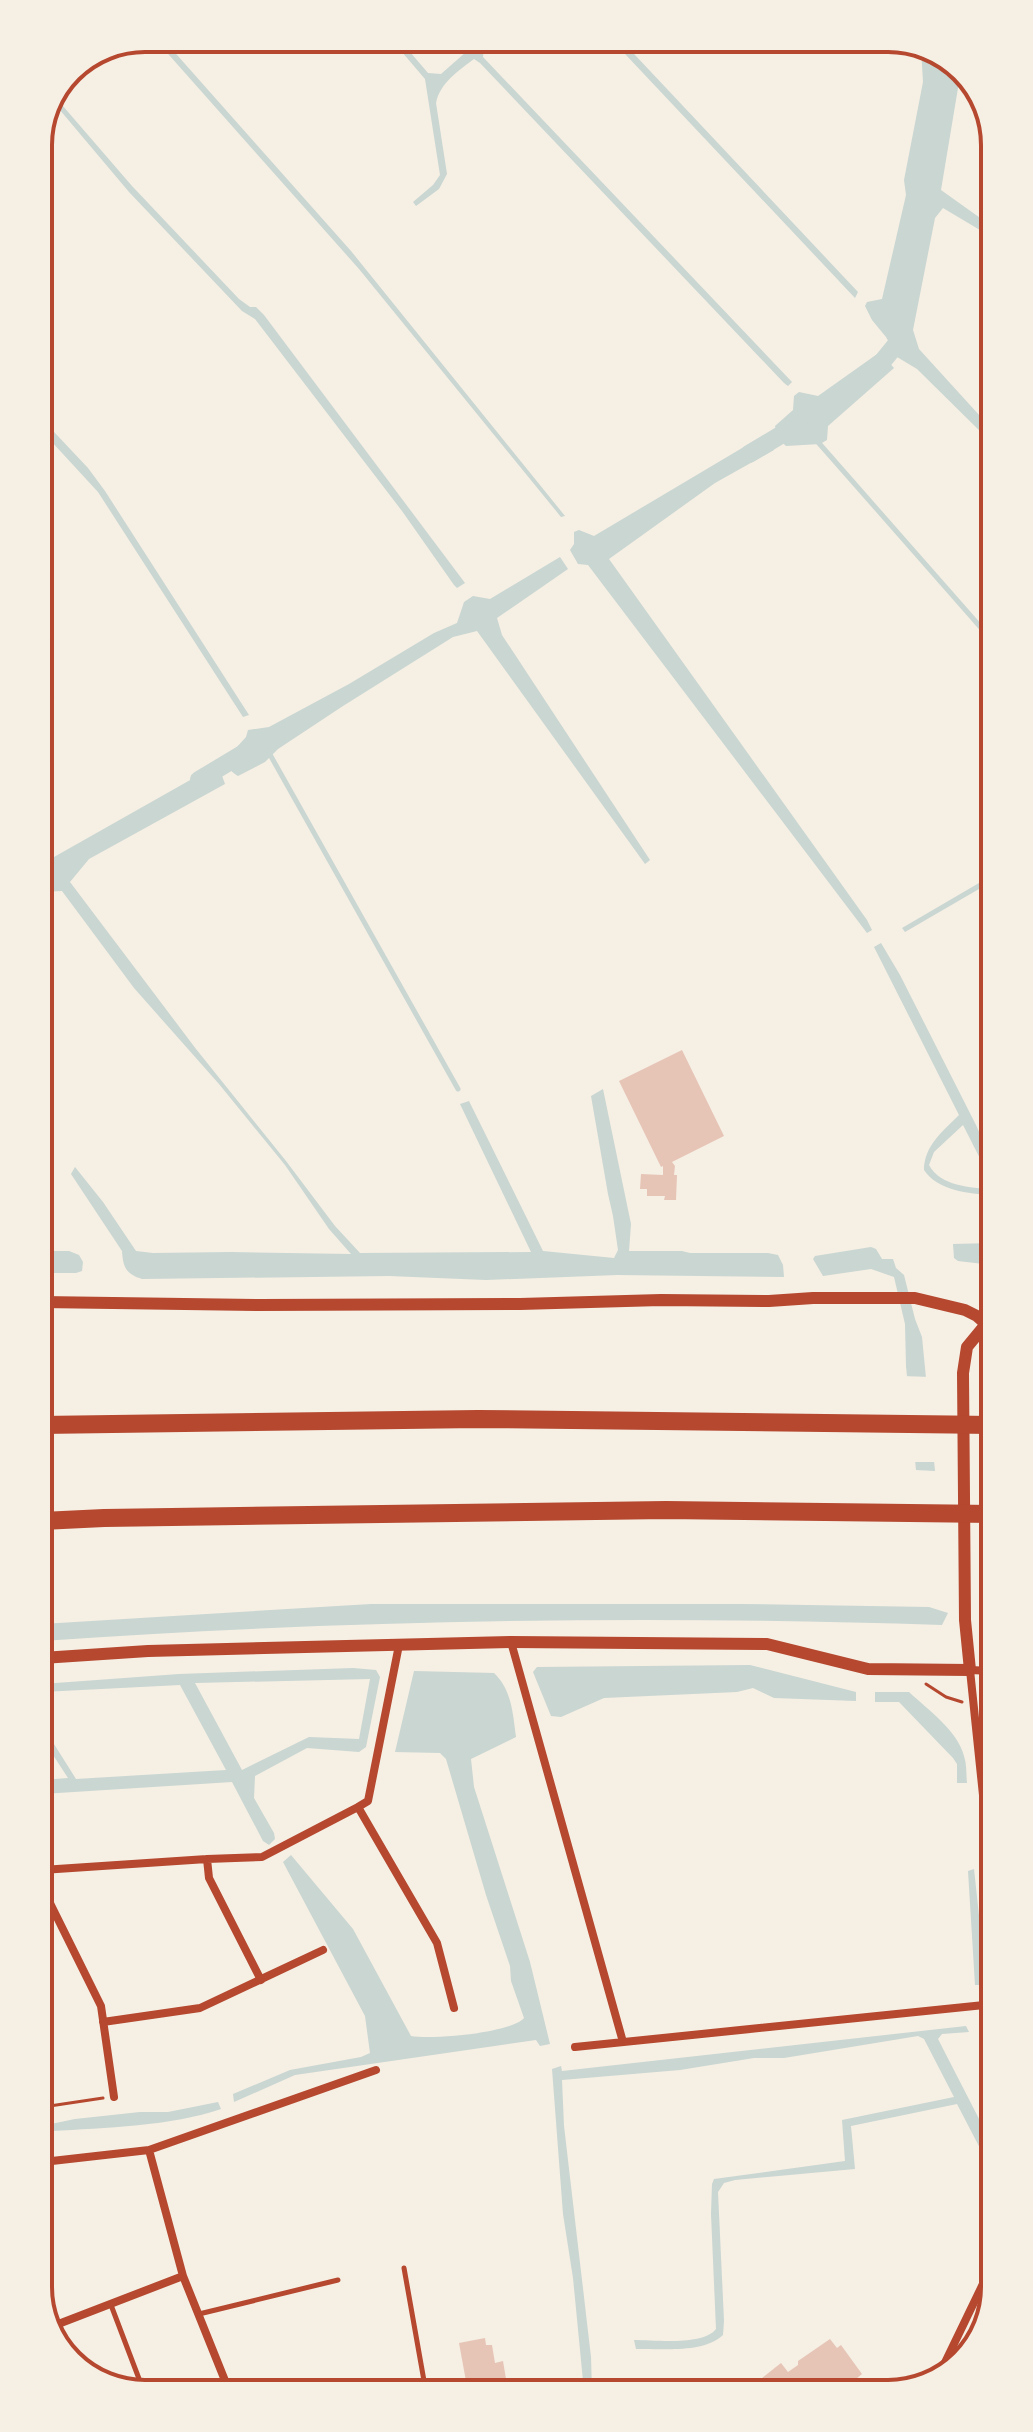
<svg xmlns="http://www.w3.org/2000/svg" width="1033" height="2432" font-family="Lora,serif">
<rect width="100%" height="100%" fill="#f6efe4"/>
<path fill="#c9d6d2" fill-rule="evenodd" d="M154,38h8l189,213 214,265 -4,1 -202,-248z
M390,38h8l30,35 13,1 41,-36h9l-7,6 -1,13 309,325 -4,4 -4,-3 -304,-320 -6,-4c-16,12 -34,24 -38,44l11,71 -8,15 -23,17 -3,-4 20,-17 7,-10 -15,-96z
M610,38h9l239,254 -3,6z
M921,48l33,12 7,10 -20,120 49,35v11l-47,-28 -8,10 -22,112 6,19 71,78v14l-73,-72 -20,-12 -11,-20 -14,-17 -7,-14 2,-4 15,-3 24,-104 -2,-15 19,-98z
M56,98l76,88 107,113 11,8h6l8,8 201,268 -8,5 -3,-3 -52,-74 -147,-192 -13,-8 -113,-119 -75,-89z
M880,352l14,16 -66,58 -1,14 -7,4 -34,2c-7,-6 -9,-11 -11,-20l18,-16 1,-14 5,-4 19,4z
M39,416l49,52 17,23 144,224 -6,2 -145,-225 -59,-64z
M764,435l10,15 -59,33 -106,76 258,361 5,10 -5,3 -279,-368 -10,-1 -8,-14 4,-6v-12l5,-2 15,6z
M560,557l8,12 -71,49 5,17 148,225 -5,4 -168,-233 -24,6 -110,69 -65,43 -13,13 -27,14c-8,-5 -11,-9 -11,-18l19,-21 2,-7 21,-3 80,-43 85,-51 23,-10 7,-21 9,-6 17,3z
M215,766l5,4 5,14 -136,75 -19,23 126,167 90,112 49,65 25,27 171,-1 -71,-148 9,-3 74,150 71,7 4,-8 -5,-34 -5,-22 -17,-98 12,-7 28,135 -2,27h53l8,2h78l10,2 5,10 1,12 -167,-2 -131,5 -97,-4 -247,3c-16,-5 -19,-12 -20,-28l-51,-77 4,-7 28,35 33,49 17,2 78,-1 120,2 -22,-25 -44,-64 -66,-81 -85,-96 -72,-97 -22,1 1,-44 13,9z
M991,876v6l-86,50 -3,-4z
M881,943l19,32 76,150 16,36v21l-29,-57 -29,27 -5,13c11,21 42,23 63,24v6c-23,-1 -55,-5 -68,-25 0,-24 19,-39 35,-55l-85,-168z
M992,1243v22l-34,-4 -4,-3 -1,-14z
M871,1247l5,2 6,10h11l3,9 8,7 11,44 7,18 13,134 -19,-1 -10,-104 -1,-42 -11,-47 -23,-8 -48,7 -10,-17 2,-3z
M41,1251h28l10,4 4,7 -1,9 -6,2h-35z
M371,1604h370l188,3 19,6 -6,12c-300,-10 -601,-5 -900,16v-17z
M750,1665l106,27v9l-82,-3 -21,-10 -16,4 -133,6 -43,19 -10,-1 -18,-44 4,-5z
M353,1668l23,2 4,7 -14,70 -7,5 -52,-4 -52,28 -1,22 20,35 1,6 -6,6 -6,-4 -31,-59 -190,12v-14l26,-2 -26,-40v-13l34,54 150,-9 -46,-85 -138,7v-8l137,-10zM370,1679l-11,60 -50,-2 -67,33 -47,-87z
M414,1671l80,2c18,17 19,42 22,64l-45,22 3,28 56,175 20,82 -10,2 -4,-6 -241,35 -61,27 -1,-8 57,-24 71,-13 9,-4 -5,-37 -82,-154 8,-7 62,74 58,107c20,4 101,-3 113,-18l-13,-37 -1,-15 -24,-71 -40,-136 -6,-6 -45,-1z
M875,1692h34c19,18 48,38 55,64 3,9 2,18 3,27h-10v-19l-4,-6 -54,-56h-24z
M974,1869l6,56 2,60h-7l-7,-114z
M966,2026l3,6 -27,2 -4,5 57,111v27l-38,-73 -106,22 4,43 -120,11 -11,3 -6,9 6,129 -1,14c-21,19 -60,13 -87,14l-2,-9c21,0 69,6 82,-11l-5,-115 1,-30 2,-5 131,-18 -3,-41 112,-23 -30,-58 -6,-3 -134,22h-30l-74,12 -118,10 2,46 27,231 1,34h-8l-11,-113 -10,-64 -11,-145 9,-3 1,5z
M218,2102l3,7c-49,17 -117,19 -170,22v-7l24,-5 65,-7h28z"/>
<path fill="#f6efe4" d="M903,1376l27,1 8,85h-27z"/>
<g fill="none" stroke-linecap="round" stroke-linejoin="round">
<path stroke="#c9d6d2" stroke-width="5" d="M817,441l174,198
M268,751l190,338"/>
<path stroke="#c9d6d2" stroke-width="18" d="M868,373l14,-11 17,-21
M749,454l50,-30
M199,780l50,-30"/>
</g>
<path fill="#e6c5b7" d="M682,1050l42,86 -52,26 3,4 -1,9h3l-1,25h-12l1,-4h-18v-7h-7l1,-15 22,1v-9l-2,1 -42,-86z
M485,2338l1,7h6l3,18 8,-2 5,30 -40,1 -9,-49z
M830,2339l7,9 4,-3 21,29 -12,10 -2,-2 -9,7 -92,1 34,-27 7,9 10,-7v-4z"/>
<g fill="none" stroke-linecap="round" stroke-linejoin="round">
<path stroke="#b5482f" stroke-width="3" d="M926,1684l20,13 16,5
M985,1702l8,-5
M43,2107l60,-9"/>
<path stroke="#b5482f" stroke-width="5" d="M404,2268l22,124
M111,2305l30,79 -14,6
M199,2314l139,-34"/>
<path stroke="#b5482f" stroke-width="8" d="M511,1642l112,400
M993,1671l-23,-1 24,231
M358,1807l79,136 17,65
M207,1859l2,19 52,102
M42,1870l165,-11 55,-2 96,-50 10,-6 31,-156
M42,1887l59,119 13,91
M103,2022l97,-14 123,-58
M575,2047l419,-43
M149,2150l34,126 47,117
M43,2162l106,-12 227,-80
M48,2328l135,-52
M938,2377l57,-118"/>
<path stroke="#b5482f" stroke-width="12" d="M41,1302l218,3 261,-1 141,-4 108,1 44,-3h102l50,12 12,6 9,8 -19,23 -4,26 2,247 5,50 -102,-1 -101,-25 -256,-2 -363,9 -106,7"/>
<path stroke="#b5482f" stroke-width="18" d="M41,1425l437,-6 515,6
M42,1521l62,-3 562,-8 327,4"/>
</g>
<path d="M0 0H1033V2432H0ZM145 52H888A93 93 0 0 1 981 145V2287A93 93 0 0 1 888 2380H145A93 93 0 0 1 52 2287V145A93 93 0 0 1 145 52Z" fill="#f6efe4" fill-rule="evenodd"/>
<path fill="none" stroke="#b5482f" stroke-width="4" d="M145 52H888A93 93 0 0 1 981 145V2287A93 93 0 0 1 888 2380H145A93 93 0 0 1 52 2287V145A93 93 0 0 1 145 52Z"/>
</svg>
